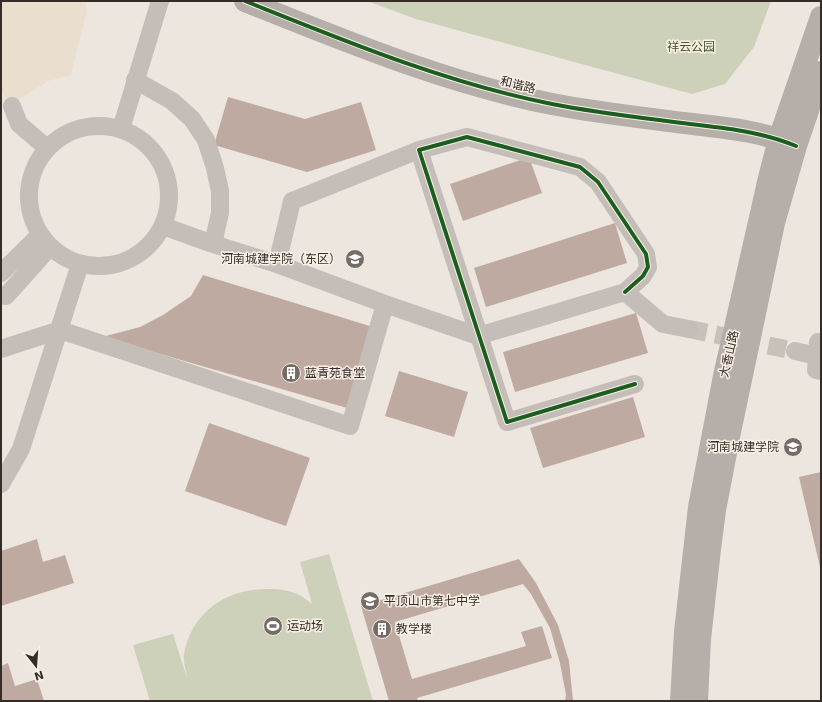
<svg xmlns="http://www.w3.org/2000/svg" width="822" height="702" font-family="'DejaVu Sans','Noto Sans SC',sans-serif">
<rect width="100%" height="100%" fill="#ece6df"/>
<path fill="#cdd1b9" d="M367,1h404l-17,46 -29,37 -33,10 -276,-75z
M329,554l44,147h-223l-17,-56 40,-11 14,44c-1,-7 -4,-17 -3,-24 8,-43 44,-66 85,-65 10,0 21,1 30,6 5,2 9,6 13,9l-12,-42z"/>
<path fill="#eadece" d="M1,1h84l2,10 -16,64 -23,6 -27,17 -9,8 -11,-15z"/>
<path fill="#bfaaa1" d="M228,97l77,22 56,-17 15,48 -69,22 -93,-27z
M529,157l13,36 -79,28 -13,-37z
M615,223l12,40 -141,44 -12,-39z
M203,275l170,52 -26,81 -245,-71 38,-10 23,-12 28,-19z
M636,313l12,40 -133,39 -12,-40z
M399,371l69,21 -14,45 -69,-21z
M633,397l12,40 -102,31 -13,-40z
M209,423l101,35 -24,68 -101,-35z
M821,472v95h-1l-21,-90z
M37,539l6,23 22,-7 9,28 -73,23v-30h1l-1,-4v-21z
M519,559l17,24 22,42 11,36 4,40h-8l1,-6 -6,-32 -10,-35 -19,-34 -8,-10 -128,38 17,57 114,-33 -5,-14 21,-6 10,32 -135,40 1,3h-29l-28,-95z
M8,663l7,23 22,-7 7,22h-43v-35z"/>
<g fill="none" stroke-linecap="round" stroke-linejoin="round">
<path stroke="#c7c1ba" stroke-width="18" stroke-dasharray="18 9" stroke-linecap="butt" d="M689,329l106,22"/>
<path stroke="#c5beb8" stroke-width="18" d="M135,80l37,21 20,18 14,21 9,28 5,23v22l-7,31
M12,106l7,18 28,24
M29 196a70 70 0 1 1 140 0a70 70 0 1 1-140 0Z
M121,129l39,-128
M163,226l50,18 64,20 108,40 93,32 147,-44 38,32 26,5
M277,264l15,-63 127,-51
M1,273l39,-38
M625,292l18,-16 5,-9 -2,-13 -48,-72 -18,-15 -113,-30 -48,13 88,272 128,-38
M1,295l5,1 44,-49
M1,349l59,-19 290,96 35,-122
M795,351l22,5 -1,14 5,1
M817,356l1,-14h3
M1,484l20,-35 59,-185"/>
<path stroke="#b5aea9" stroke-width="22" d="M245,1c100,40 201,82 307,103 46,9 94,14 141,20 34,4 68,7 100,21
M681,701l4,-69 14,-125 25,-131 45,-198 10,-39 42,-122
M697,701l3,-62 10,-90 5,-39 15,-78 44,-209 22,-77 25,-74"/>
<g stroke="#f9f0e6" stroke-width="6">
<path id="cycleway" d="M245,1c100,40 201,82 307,103 45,9 92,14 138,20 36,4 72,8 106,22
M625,292l18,-16 5,-9 -2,-13 -48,-72 -18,-15 -113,-30 -48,13 88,272 128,-38"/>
</g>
<use href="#cycleway" stroke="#1b5e20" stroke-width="4"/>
</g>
<defs>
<g id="university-disc" transform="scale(1)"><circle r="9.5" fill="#756c67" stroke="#f9f0e6"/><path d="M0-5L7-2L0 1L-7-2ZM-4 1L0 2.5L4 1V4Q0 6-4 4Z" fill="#fff"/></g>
<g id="building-disc" transform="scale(1)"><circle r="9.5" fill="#756c67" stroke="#f9f0e6"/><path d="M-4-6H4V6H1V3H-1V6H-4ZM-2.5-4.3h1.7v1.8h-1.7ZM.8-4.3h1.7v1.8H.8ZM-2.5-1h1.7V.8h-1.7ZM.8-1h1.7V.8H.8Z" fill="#fff"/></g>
<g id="school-disc" transform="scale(1)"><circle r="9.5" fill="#756c67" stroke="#f9f0e6"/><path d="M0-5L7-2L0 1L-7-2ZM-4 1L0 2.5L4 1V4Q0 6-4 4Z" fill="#fff"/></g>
<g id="stadium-disc" transform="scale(1)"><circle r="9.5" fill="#756c67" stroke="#f9f0e6"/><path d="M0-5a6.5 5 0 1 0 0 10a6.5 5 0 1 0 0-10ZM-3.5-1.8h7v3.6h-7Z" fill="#fff"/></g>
</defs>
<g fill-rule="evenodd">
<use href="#university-disc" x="355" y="259"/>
<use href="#building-disc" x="291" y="373"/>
<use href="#university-disc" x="793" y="447"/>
<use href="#school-disc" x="370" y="601"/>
<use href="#stadium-disc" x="273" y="626"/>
<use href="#building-disc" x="382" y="629"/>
</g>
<g text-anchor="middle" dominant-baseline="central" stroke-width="3" stroke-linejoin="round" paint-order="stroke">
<g font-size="12" fill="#44532b" stroke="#f9f0e6">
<text x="691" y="47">祥云公园</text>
</g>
<g font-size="12" fill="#352b27" stroke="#f9f0e6">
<text transform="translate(518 85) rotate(14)">和谐路</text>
<text transform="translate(729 354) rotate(-77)">大香山路</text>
</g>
<g font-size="12" fill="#352b27" stroke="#f9f0e6" text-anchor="start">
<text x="341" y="259" text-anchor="end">河南城建学院（东区）</text>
<text x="305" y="373">蓝青苑食堂</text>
<text x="779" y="447" text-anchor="end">河南城建学院</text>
<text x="384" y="601">平顶山市第七中学</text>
<text x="287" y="626">运动场</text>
<text x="396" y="629">教学楼</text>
</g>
</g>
<rect width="822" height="702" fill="none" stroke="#352b27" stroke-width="4"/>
<g transform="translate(36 666) rotate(163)" stroke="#f9f0e6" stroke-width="3" paint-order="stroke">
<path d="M0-3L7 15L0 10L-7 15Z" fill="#352b27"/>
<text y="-6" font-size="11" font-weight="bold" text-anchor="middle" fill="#352b27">N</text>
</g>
</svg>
